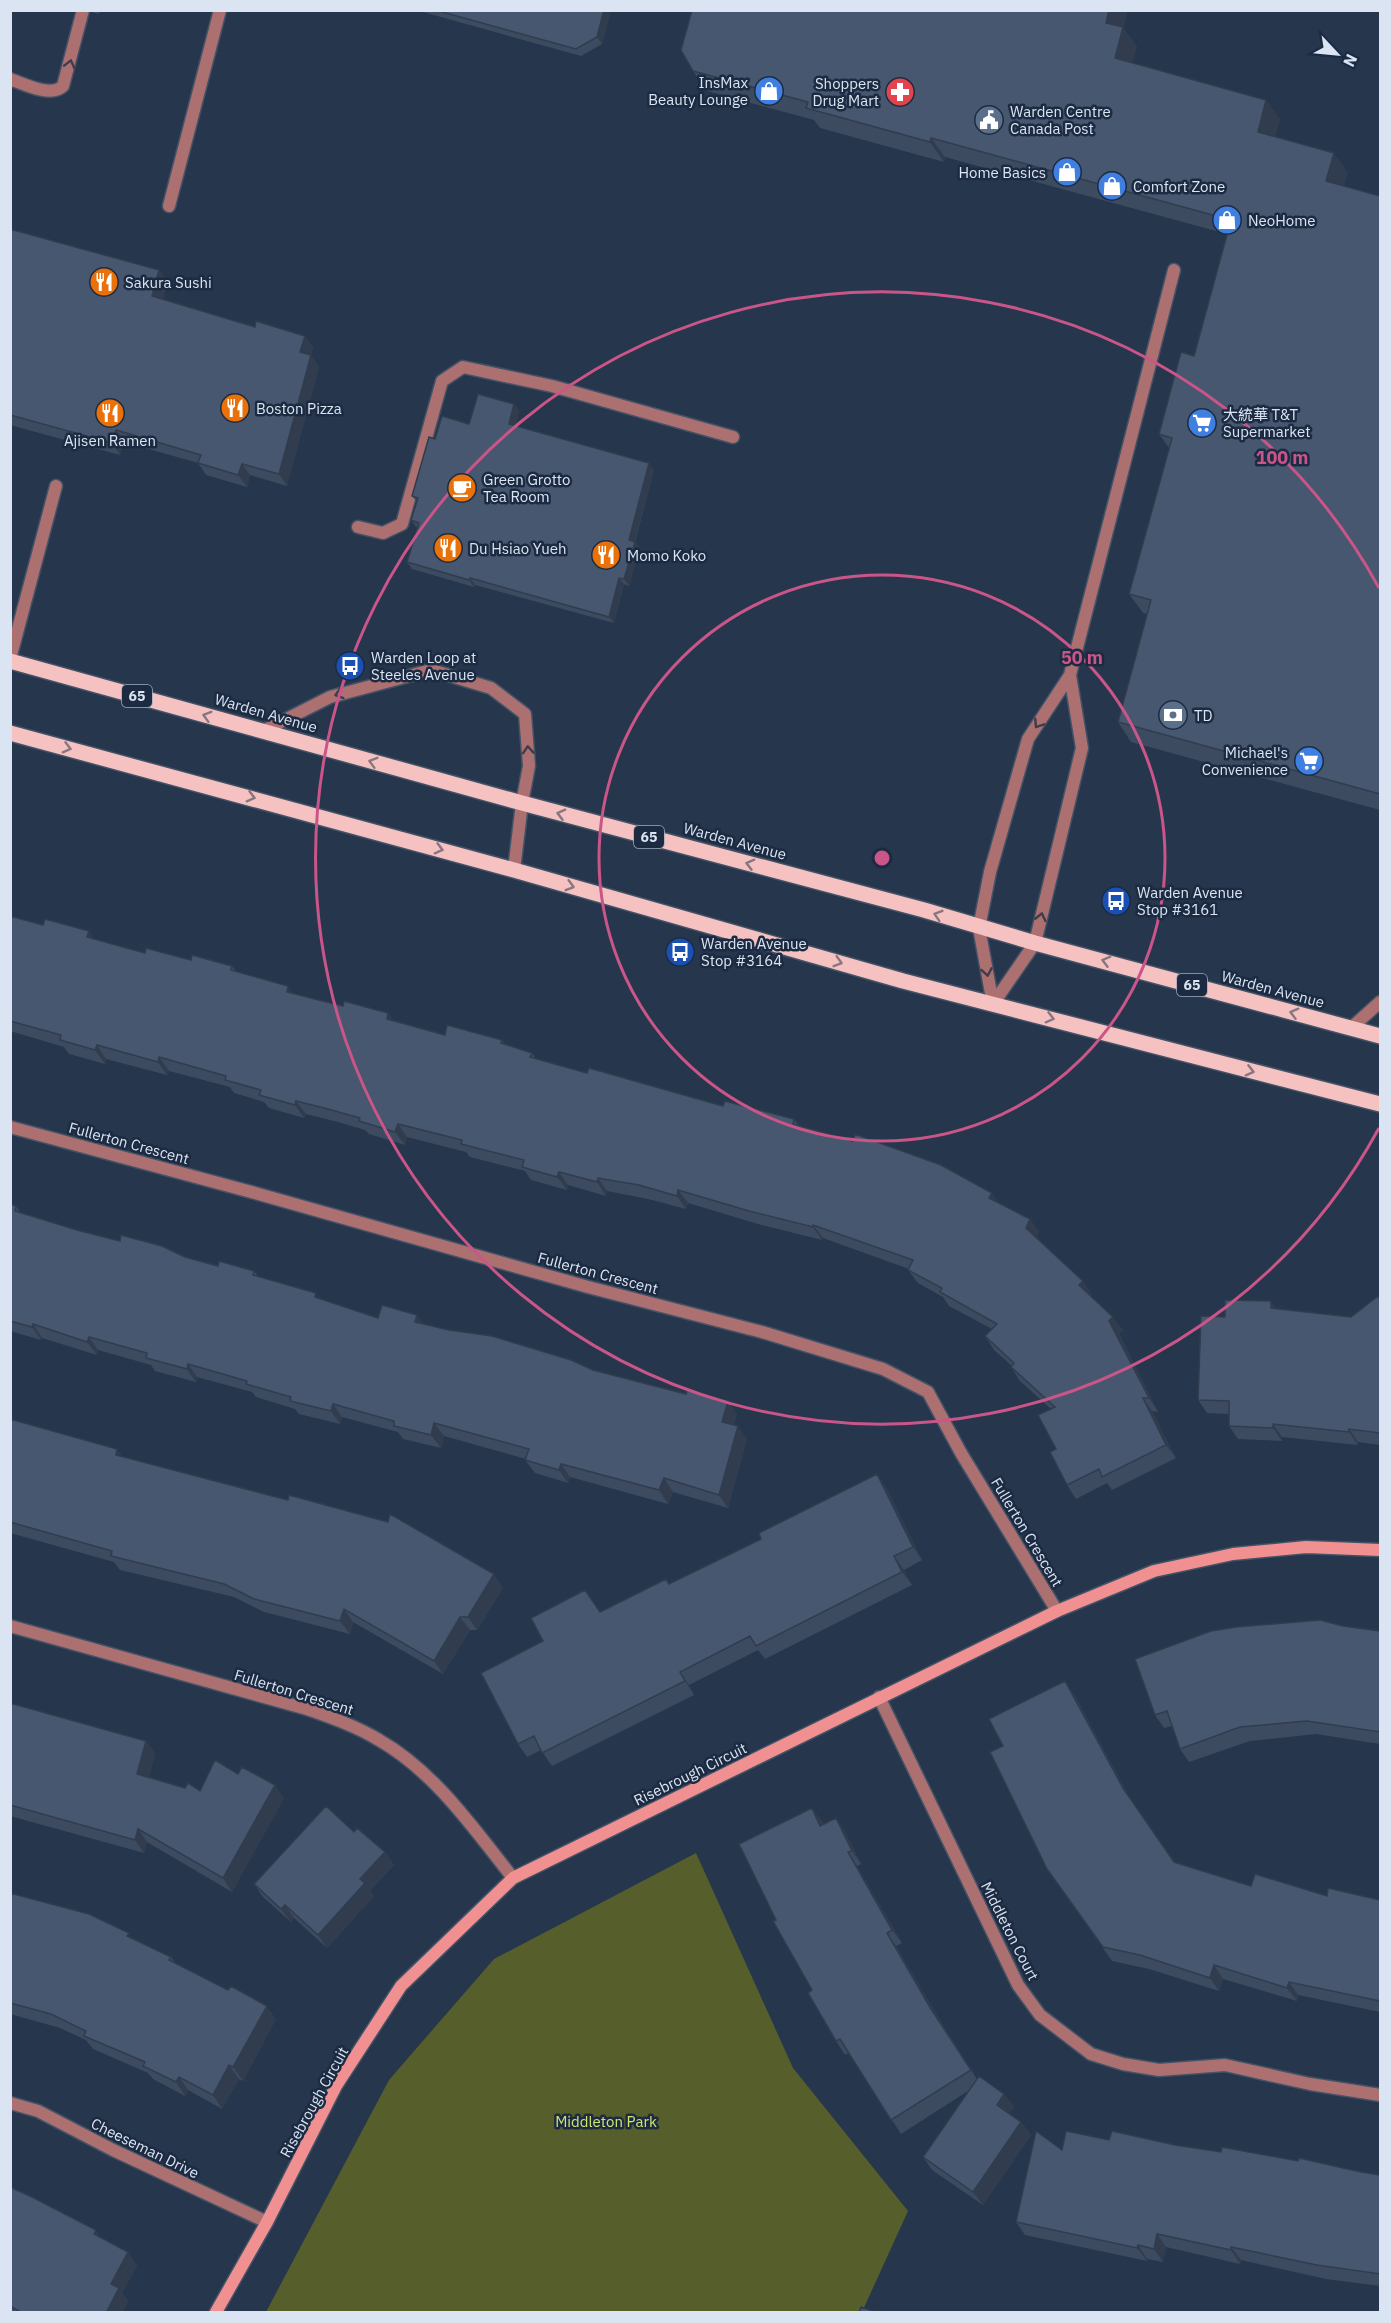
<svg xmlns="http://www.w3.org/2000/svg" width="1391" height="2323" font-family="'IBM Plex Sans','Noto Sans SC',sans-serif">
<rect width="100%" height="100%" fill="#26364c"/>
<path fill="#565f2c" d="M696,1853l97,215 115,143 -46,101h-596l123,-232 105,-121z"/>
<g fill="none" stroke-linecap="round" stroke-linejoin="round">
<g stroke="#435267" stroke-width="15">
<path id="lane" d="M10,79c14,5 41,19 53,7l20,-76
M169,206l51,-196
M358,527l25,6 19,-9 40,-143 21,-14 89,19 181,51
M10,659l46,-173
M263,731l67,-34 101,-27 60,18 34,26 4,52 -7,37 -8,67
M993,1004l-14,-76 11,-56 38,-133 42,-64 104,-405
M993,1004l42,-61 47,-195 -12,-73
M1350,1029l30,-27"/>
</g>
<g stroke="#435267" stroke-width="15">
<path id="street" d="M10,1127l245,66 333,94 174,45 121,37 45,23 33,61 96,158
M10,1626l297,83c25,9 49,17 72,31 56,32 95,89 134,138
M879,1697l139,288 22,30 51,39 32,10 36,6 66,-5 85,19 70,11
M10,2103l28,8 75,39 154,72"/>
</g>
<g stroke="#435267" stroke-width="15">
<path id="secondary" d="M216,2312l51,-90 69,-136 65,-100 112,-108 544,-267 97,-40 79,-17 73,-7 74,3"/>
</g>
<g stroke="#435267" stroke-width="18">
<path id="primary" d="M10,661l512,142 402,107 111,33 345,93
M10,733l504,137 389,111 477,123"/>
</g>
<use href="#lane" stroke="#ad7070" stroke-width="12"/>
<use href="#street" stroke="#ad7070" stroke-width="12"/>
<use href="#secondary" stroke="#f09090" stroke-width="12"/>
<use href="#primary" stroke="#f5c2c1" stroke-width="15"/>
</g>
<path fill="#3c4b5f" d="M90,10h10l-1,4 -8,-2z
M416,10h195l-9,34 -21,12z
M1127,13l-4,15 14,19 -5,16 148,56 -5,17 73,36 -4,14 36,10v614l-249,-68 -13,-20 29,-108 -4,-1 -14,-19 40,-146 -10,-14 35,-78 33,-122 -282,-77 -1,5 -124,-34 -6,-8 -107,-29 -14,-20z
M10,229l149,41 9,12 -5,17 92,28 50,9 8,12 -2,7 8,12 -32,119 -37,-11 -3,12 -41,-12 -8,-12 -74,-21 -4,13 -110,-30z
M514,404l5,7 -4,15 139,44 -19,72 5,6 -11,38 -5,-2 -10,39 -139,-38 -1,2 -62,-18 -5,-7 11,-35h-2l-5,-7 6,-18 -5,-6 23,-57z
M10,916l135,37 87,13 5,6 56,21 50,13 45,7 5,7 52,15 57,5 3,5 27,8 4,6 51,14 136,33 71,13 5,7 200,77 31,16 9,13 -3,6 47,43 9,14 -1,1 32,34 -4,4 39,78 -6,-1 24,47 -64,32 -5,-7 -31,16 -9,-14 -11,-36 -5,-40 -31,-28 -9,-14 1,-1 -18,-16 -9,-14 7,-7 -43,-23 -6,-9 -25,-14 -10,-13 1,-1 -86,-31 -1,2 -64,-16 -70,-21 -2,6 -38,-10 -41,-8 -1,5 -38,-11 -1,5 -36,-10 -6,-9 -55,-14 -4,-5 -59,-15 -2,8 -36,-11 -4,-4 -27,-8 -32,-8 -2,4 -35,-10 -5,-6 -30,-9 -4,-6 -61,-16 -2,4 -61,-16 -1,5 -36,-10 -5,-7 -54,-16z
M10,1204l6,2 4,6 57,18 141,36 36,5 4,5 62,23 58,19 46,6 169,46 144,44 -3,11 13,14 -19,69 -55,-16 -5,12 -98,-27 -2,6 -33,-10 -10,-13 1,-1 -82,-23 -3,12 -38,-9 -5,-7 -56,-15 -2,7 -41,-10 -4,-5 -39,-12 -4,-5 -55,-15 -1,5 -41,-11 -4,-6 -53,-15 -1,5 -55,-17 -1,2 -31,-9z
M1380,1299v146l-22,-3v3l-76,-8v4l-44,-2 -9,-13v-12l-22,-1 -9,-13 78,-91 75,8z
M10,1419l112,37 381,132 -26,42h-7l-27,44 -90,-52 -3,12 -86,-22 -30,-15 -114,-27 -6,-8 -104,-29z
M886,1487l36,73 -18,10 8,15 -147,74 -7,-9 -69,35 5,10 -142,71 -11,-16 -14,7 -9,-13 82,-132 70,-28z
M1343,1626l37,5v113l-64,-10 -66,7 -61,21 -9,-13 -8,-23 -8,2 -9,-13z
M1074,1694l58,108 42,60 77,24 76,10 53,4v112l-82,-17 -1,6 -74,-22 -4,12 -70,-22 -37,-8 -65,-92 -44,-123z
M10,1703l136,38 9,13 -6,23 36,11 15,3 38,-17 46,24 -52,94 -85,-50 -3,11 -134,-37z
M836,1818l9,14 16,32 -4,2 45,77 -6,3 45,76 36,57 27,15 10,13 -5,6 12,9 10,13 -48,70 -51,-35 -9,-13 45,-66 -67,43 -53,-81 -3,2 -9,-14 -24,-51 -36,-70 46,-99 1,3z
M354,1832l31,20 9,13 -24,26 4,5 -47,52 -33,-30 -3,4 -28,-25 -9,-13z
M10,1893l123,46 38,18 4,6 101,56 -33,62 -4,-2 -17,30 -34,-19 -3,6 -32,-17 -5,-6 -55,-24 -7,-9 -26,-12 -50,-14z
M1109,2140l66,5 46,7 77,9 82,14v111l-54,-7 -85,-19 -1,4 -74,-17 -3,15 -16,-3v2l-122,-26 -9,-13 46,-72z
M10,2187l118,65 9,14 -15,27 6,8 -6,12h-112z"/>
<path fill="#313d4e" d="M604,10h7l-9,34 -5,-7z
M1109,10h17l1,3 -4,15 14,19 -9,30 -13,-19 -9,-35z
M1266,100l14,19 -9,32 -13,-19z
M931,138l14,19 -1,5 -14,-20z
M1334,153l14,19 -8,29 -14,-20z
M159,270l9,12 -7,26 -9,-12z
M305,336l8,12 -5,15 -8,-11z
M311,355l8,12 -32,119 -8,-12z
M514,404l5,7 -5,20 -5,-7z
M116,430l8,12 -4,13 -8,-12z
M649,463l5,7 -21,77 -4,-7z
M242,464l8,11 -3,12 -9,-12z
M635,542l5,6 -11,38 -5,-7z
M470,578l5,7 -1,2 -5,-7z
M619,578l5,6 -10,39 -5,-6z
M89,931l9,13 -11,-7z
M288,986l9,14 -10,-8z
M388,1013l9,13 -10,-7z
M97,1045l9,14 -1,5 -10,-14z
M159,1057l10,14 -2,4 -9,-13z
M296,1101l10,13 -2,4 -9,-13z
M398,1124l9,13 -2,8 -10,-13z
M559,1172l9,13 -1,5 -10,-13z
M598,1178l9,13 -1,5 -9,-14z
M678,1190l10,13 -2,6 -9,-13z
M992,1193l9,13 -12,-8z
M1030,1219l9,13 -4,9 -9,-13z
M813,1225l10,13 -1,2 -9,-13z
M1083,1281l9,14 -3,4 -10,-14z
M1271,1301l9,14 -9,-7z
M417,1315l10,13 -12,-6z
M1113,1317l10,13 -4,4 39,78 -9,-14 -40,-77z
M33,1324l9,14 -1,2 -9,-13z
M89,1337l9,13 -1,5 -10,-13z
M188,1364l9,13 -1,5 -9,-13z
M1143,1398l9,13 24,47 -10,-13z
M728,1401l9,13 -5,21 -10,-13z
M333,1404l9,13 -2,7 -9,-13z
M434,1423l10,13 -3,12 -10,-13z
M1273,1424l9,13v4l-9,-13z
M738,1426l9,13 -19,69 -9,-13z
M1349,1429l9,13v3l-9,-13z
M117,1449l10,14 -11,-8z
M561,1464l9,13 -2,6 -9,-13z
M877,1474l9,13 36,73 -9,-13z
M664,1478l9,14 -5,12 -9,-14z
M894,1556l10,14 8,15 -10,-13z
M494,1574l9,14 -26,42 -9,-13z
M344,1609l9,13 -3,12 -10,-13z
M460,1617l10,13 -27,44 -9,-13z
M680,1672l9,13 5,10 -9,-14z
M1065,1681l9,13 58,108 -9,-14z
M146,1741l9,13 -9,33 -9,-13z
M275,1785l9,13 -52,94 -9,-14z
M812,1808l10,13 8,18 -10,-13z
M836,1818l9,14 16,32 -9,-13z
M138,1829l9,13 -3,11 -9,-13z
M385,1852l9,13 -24,26 4,5 -47,52 -9,-13 42,-56z
M848,1852l9,14 45,77 -10,-13z
M285,1905l9,13 -3,4 -10,-13z
M887,1933l9,13 45,76 39,62 -49,-75z
M1214,1965l9,14 -4,12 -9,-13z
M1289,1982l9,13 -1,6 -10,-13z
M267,2006l9,13 -33,62 -10,-14z
M229,2065l10,14 -17,30 -9,-14z
M179,2077l9,13 -3,6 -9,-14z
M1004,2094l10,13 -8,11 -9,-13z
M1021,2122l10,13 -48,70 -10,-13z
M96,2230l9,13 -11,-9z
M1157,2234l9,13 -3,15 -9,-13z
M1138,2245l9,14v2l-10,-13z
M1231,2247l10,13 -1,4 -9,-14z
M128,2252l9,14 -15,27 6,8 -6,12h-16l5,-29z"/>
<path fill="#46576f" stroke="#313d4e" stroke-width="1.5" d="M435,10h169l-7,27 -21,12z
M692,10h417l-3,13 17,4 -8,31 151,42 -8,32 76,21 -8,28 54,15v598l-262,-72 33,-122 -22,-6 43,-156 -13,-4 22,-82 13,4 37,-136 -300,-82 -1,4 -124,-34 2,-6 -115,-31 -12,-21z
M10,229l149,41 -7,26 103,31 1,-6 49,15 -5,16 11,3 -32,119 -37,-10 -4,11 -40,-12 3,-8 -85,-25 -4,13 -102,-28z
M478,394l36,10 -5,20 140,39 -20,77 6,2 -11,37 -5,-1 -10,39 -139,-39 -1,2 -62,-18 12,-39 -8,-3 7,-22 -6,-2 17,-59 6,2 7,-23 27,8z
M10,916l33,9 2,-6 44,12 -2,6 58,16 1,-5 45,12 1,-5 40,11 -1,4 57,16 -1,6 56,14 1,-5 44,12 -1,6 58,16 2,-10 55,15 -1,3 31,10 -2,4 57,16 2,-5 134,38 2,-5 69,18 -1,5 60,17 2,-7 86,31 51,28 -3,5 41,21 -4,9 57,53 -4,4 34,32 -4,4 40,77h-6l23,47 -64,32 -3,-8 -32,16 -17,-33 6,-3 -18,-34 17,-8 -44,-40 3,-4 -29,-27 12,-12 -57,-32 2,-4 -34,-18 5,-10 -100,-35v2l-64,-16 -71,-21 -1,6 -38,-11 -41,-7 -1,4 -38,-10 -2,5 -35,-10 2,-7 -63,-16 1,-4 -64,-16 -3,8 -36,-11 1,-3 -32,-9 -32,-8 -1,4 -36,-10 2,-5 -36,-10 1,-4 -67,-19 -1,5 -61,-17 -2,5 -35,-10 1,-5 -51,-14z
M10,1204l6,2 -1,5 62,19 43,11 1,-6 41,11 23,11 33,9 1,-5 35,10 -1,4 63,18 -1,4 63,21 4,-13 35,10 -2,7 34,8 43,6 79,24 22,10 93,24 1,-4 41,11 -6,21 16,4 -19,69 -55,-17 -5,12 -98,-26 -2,6 -34,-10 4,-11 -95,-26 -3,12 -37,-9v-5l-61,-17 -2,7 -41,-10 1,-4 -45,-13 1,-3 -59,-17 -1,5 -41,-11 1,-5 -58,-16 -2,5 -54,-18 -1,3 -22,-6z
M1378,1296l2,3v134l-31,-4v3l-76,-8v4l-44,-2v-25l-31,-1 3,-84 24,1v-17l46,1v7l80,9z
M10,1419l107,30 -1,6 172,45 1,-5 99,27 2,-8 104,60 -26,43h-8l-26,44 -90,-52 -4,12 -86,-22 -30,-15 -113,-28 1,-5 -102,-29z
M877,1474l36,73 -19,9 8,16 -146,74 -6,-10 -70,36 5,9 -143,72 -8,-17 -16,8 -37,-71 62,-32 -12,-23 54,-28 15,22 66,-33 3,5 92,-45 -2,-6z
M1320,1620l23,6 37,5v101l-73,-11 -67,6 -60,22 -13,-38 -12,4 -20,-56 76,-28 25,-4z
M1065,1681l58,107 51,74 77,24 4,-12 72,22 1,-8 52,12v101l-91,-19 -2,6 -73,-23 -4,13 -70,-23 -37,-8 -56,-78 -57,-117 13,-6 -14,-27z
M10,1703l136,38 -9,33 48,14 3,-5 12,8 15,-31 23,14 4,-7 33,18 -52,93 -85,-49 -3,11 -125,-35z
M326,1806l28,26 3,-4 28,24 -25,27 5,4 -47,52 -33,-30 -4,4 -27,-25z
M812,1808l8,18 16,-8 16,33 -4,1 44,78 -5,3 44,76 40,61 -80,50 -51,-81 -4,2 -28,-48 4,-3 -39,-69 3,-1 -37,-76z
M10,1893l79,21 40,19 -2,3 44,21 -2,3 59,30 3,-4 36,20 -34,61 -4,-2 -16,30 -34,-18 -3,5 -33,-16 2,-4 -61,-26 2,-5 -35,-17 -41,-11z
M979,2076l25,18 -7,11 24,17 -48,70 -50,-35z
M1036,2131l26,19 4,-19 43,9 3,-9 63,14 46,7 1,-5 76,14 1,-3 62,14 19,3v99l-63,-9 -86,-18v3l-74,-16 -3,15 -16,-4 -1,3 -121,-26z
M10,2187l22,10 64,33 -2,4 34,18 -17,32 8,4 -13,25h-84l-12,-7z
M861,2307l17,6h-19z"/>
<defs><path id="oneway-chevron" d="M-2-3.5L2.5 0L-2 3.5" fill="none" stroke-width="1.6" stroke-linecap="round" stroke-linejoin="round" transform="scale(1.5)"/></defs>
<g stroke="#403c4d">
<use href="#oneway-chevron" transform="translate(70 64) rotate(-76)"/>
<use href="#oneway-chevron" transform="translate(339 694) rotate(163)"/>
<use href="#oneway-chevron" transform="translate(1038 724) rotate(123)"/>
<use href="#oneway-chevron" transform="translate(528 750) rotate(-94)"/>
<use href="#oneway-chevron" transform="translate(1041 917) rotate(-77)"/>
<use href="#oneway-chevron" transform="translate(987 972) rotate(80)"/>
</g>
<g stroke="#887681">
<use href="#oneway-chevron" transform="translate(207 716) rotate(-164)"/>
<use href="#oneway-chevron" transform="translate(67 748) rotate(15)"/>
<use href="#oneway-chevron" transform="translate(373 762) rotate(-164)"/>
<use href="#oneway-chevron" transform="translate(251 797) rotate(15)"/>
<use href="#oneway-chevron" transform="translate(561 814) rotate(-165)"/>
<use href="#oneway-chevron" transform="translate(439 849) rotate(15)"/>
<use href="#oneway-chevron" transform="translate(750 864) rotate(-165)"/>
<use href="#oneway-chevron" transform="translate(570 886) rotate(16)"/>
<use href="#oneway-chevron" transform="translate(938 915) rotate(-163)"/>
<use href="#oneway-chevron" transform="translate(1106 961) rotate(-165)"/>
<use href="#oneway-chevron" transform="translate(838 962) rotate(16)"/>
<use href="#oneway-chevron" transform="translate(1294 1013) rotate(-165)"/>
<use href="#oneway-chevron" transform="translate(1050 1018) rotate(15)"/>
<use href="#oneway-chevron" transform="translate(1250 1071) rotate(14)"/>
</g>
<g fill="none" stroke="#c95589" stroke-width="3">
<circle cx="882" cy="858" r="283"/>
<path d="M1379 1128A566 566 0 1 1 1379 588"/>
</g>
<defs>
<g id="shop-disc" transform="scale(1.5)"><circle r="9.5" fill="#3f7fe0" stroke="#1c2b41"/><path d="M-5-2.5h2.3a2.7 3.5 0 0 1 5.4 0H5L5.5 6h-11ZM-1.5-2.5h3a1.5 2.3 0 0 0-3 0Z" fill="#fff"/></g>
<g id="pharmacy-disc" transform="scale(1.5)"><circle r="9.5" fill="#e0444e" stroke="#1c2b41"/><path d="M-2-6h4v4h4v4h-4v4h-4v-4h-4v-4h4Z" fill="#fff"/></g>
<g id="civic-disc" transform="scale(1.5)"><circle r="9.5" fill="#5c6f8a" stroke="#1c2b41"/><path d="M-.6-6.5H3V-4.5H.6V-3L4-1V1h2V6H-6V1h2V-1L-.6-3ZM-1.2 2.5V6h2.4V2.5Z" fill="#fff"/></g>
<g id="restaurant-disc" transform="scale(1.5)"><circle r="9.5" fill="#e8710a" stroke="#1c2b41"/><path d="M-5-6h1v4h1v-4h1v4h1v-4h1v5L-1.5 .5V6h-2V.5L-5-1ZM5-6V6H3V1.5H1.5Q1.5-4 5-6Z" fill="#fff"/></g>
<g id="supermarket-disc" transform="scale(1.5)"><circle r="9.5" fill="#3f7fe0" stroke="#1c2b41"/><path d="M-6-5.5h2.5l.6 2H6L4.5 2H-2.5L-4.4-4H-6ZM-1.5 3.2a1.3 1.3 0 1 0 .1 0ZM3 3.2a1.3 1.3 0 1 0 .1 0Z" fill="#fff"/></g>
<g id="cafe-disc" transform="scale(1.5)"><circle r="9.5" fill="#e8710a" stroke="#1c2b41"/><path d="M-5.5-4.5H6V0H3Q3 3.5 0 3.5H-2.5Q-5.5 3.5-5.5 0ZM3-3.2v2h1.7v-2ZM-6 4.5H4V6H-6Z" fill="#fff"/></g>
<g id="bus-disc" transform="scale(1.5)"><circle r="9.5" fill="#1a4fb4" stroke="#1c2b41"/><path d="M-5-6H5V4H4V6H2V4H-2V6H-4V4H-5ZM-3.5-4V0h7V-4ZM-3.5 1.2v1.5H-2V1.2ZM2 1.2v1.5H3.5V1.2Z" fill="#fff"/></g>
<g id="bank-disc" transform="scale(1.5)"><circle r="9.5" fill="#5c6f8a" stroke="#1c2b41"/><path d="M-6-4H6V4H-6ZM0-2.3a2.3 2.3 0 1 0 0 4.6a2.3 2.3 0 1 0 0-4.6Z" fill="#fff"/></g>
</defs>
<g fill-rule="evenodd">
<use href="#shop-disc" x="769" y="91"/>
<use href="#pharmacy-disc" x="900" y="92"/>
<use href="#civic-disc" x="989" y="120"/>
<use href="#shop-disc" x="1067" y="172"/>
<use href="#shop-disc" x="1112" y="186"/>
<use href="#shop-disc" x="1227" y="220"/>
<use href="#restaurant-disc" x="104" y="282"/>
<use href="#restaurant-disc" x="235" y="408"/>
<use href="#restaurant-disc" x="110" y="413"/>
<use href="#supermarket-disc" x="1202" y="423"/>
<use href="#cafe-disc" x="462" y="488"/>
<use href="#restaurant-disc" x="448" y="548"/>
<use href="#restaurant-disc" x="606" y="555"/>
<use href="#bus-disc" x="350" y="666"/>
<use href="#bank-disc" x="1173" y="715"/>
<use href="#supermarket-disc" x="1309" y="761"/>
<use href="#bus-disc" x="1116" y="901"/>
<use href="#bus-disc" x="680" y="952"/>
</g>
<g text-anchor="middle" dominant-baseline="central" stroke-width="5" stroke-linejoin="round" paint-order="stroke">
<g fill="#1c2b41" stroke="#a1acbe" stroke-width="1.5">
<rect x="122" y="685" width="30" height="22" rx="4.5"/>
<rect x="634" y="826" width="30" height="22" rx="4.5"/>
<rect x="1177" y="974" width="30" height="22" rx="4.5"/>
</g>
<g font-size="14" font-weight="bold" fill="#dae4f3">
<text x="137" y="696">65</text>
<text x="649" y="837">65</text>
<text x="1192" y="985">65</text>
</g>
<g font-size="15" fill="#dae4f3" stroke="#1c2b41" text-anchor="start">
<text x="748" y="82" text-anchor="end">InsMax<tspan x="748" dy="17">Beauty Lounge</tspan></text>
<text x="879" y="83" text-anchor="end">Shoppers<tspan x="879" dy="17">Drug Mart</tspan></text>
<text x="1010" y="111">Warden Centre<tspan x="1010" dy="17">Canada Post</tspan></text>
<text x="1046" y="172" text-anchor="end">Home Basics</text>
<text x="1133" y="186">Comfort Zone</text>
<text x="1248" y="220">NeoHome</text>
<text x="125" y="282">Sakura Sushi</text>
<text x="256" y="408">Boston Pizza</text>
<text x="1223" y="414">大統華 T&amp;T<tspan x="1223" dy="17">Supermarket</tspan></text>
<text x="110" y="440" text-anchor="middle">Ajisen Ramen</text>
<text x="483" y="479">Green Grotto<tspan x="483" dy="17">Tea Room</tspan></text>
<text x="469" y="548">Du Hsiao Yueh</text>
<text x="627" y="555">Momo Koko</text>
<text x="371" y="657">Warden Loop at<tspan x="371" dy="17">Steeles Avenue</tspan></text>
<text x="1194" y="715">TD</text>
<text x="1288" y="752" text-anchor="end">Michael's<tspan x="1288" dy="17">Convenience</tspan></text>
<text x="1137" y="892">Warden Avenue<tspan x="1137" dy="17">Stop #3161</tspan></text>
<text x="701" y="943">Warden Avenue<tspan x="701" dy="17">Stop #3164</tspan></text>
</g>
<g font-size="15" fill="#dae4f3" stroke="#1c2b41">
<text transform="translate(266 713) rotate(16)">Warden Avenue</text>
<text transform="translate(735 841) rotate(15)">Warden Avenue</text>
<text transform="translate(1273 989) rotate(15)">Warden Avenue</text>
<text transform="translate(129 1143) rotate(15)">Fullerton Crescent</text>
<text transform="translate(598 1273) rotate(15)">Fullerton Crescent</text>
<text transform="translate(1027 1532) rotate(59)">Fullerton Crescent</text>
<text transform="translate(294 1692) rotate(17)">Fullerton Crescent</text>
<text transform="translate(690 1774) rotate(-26)">Risebrough Circuit</text>
<text transform="translate(1010 1931) rotate(63)">Middleton Court</text>
<text transform="translate(314 2102) rotate(-61)">Risebrough Circuit</text>
<text transform="translate(145 2148) rotate(26)">Cheeseman Drive</text>
</g>
<g font-size="15" fill="#d0e573" stroke="#1c2b41">
<text x="606" y="2121">Middleton Park</text>
</g>
</g>
<circle cx="882" cy="858" r="9" fill="#c95589" stroke="#1c2b41" stroke-width="3"/>
<g font-size="18" text-anchor="middle" font-weight="bold" fill="#c95589" stroke="#1c2b41" stroke-width="5" stroke-linejoin="round" paint-order="stroke">
<text x="1282" y="464">100 m</text>
<text x="1082" y="664">50 m</text>
</g>
<rect width="1391" height="2323" fill="none" stroke="#dae4f3" stroke-width="24"/>
<g transform="translate(1337 54) rotate(116)" stroke="#1c2b41" stroke-width="4.5" paint-order="stroke">
<path d="M0-4.5L10 22L0 15L-10 22Z" fill="#dae4f3"/>
<text y="-9" font-size="16" font-weight="bold" text-anchor="middle" fill="#dae4f3">N</text>
</g>
</svg>
